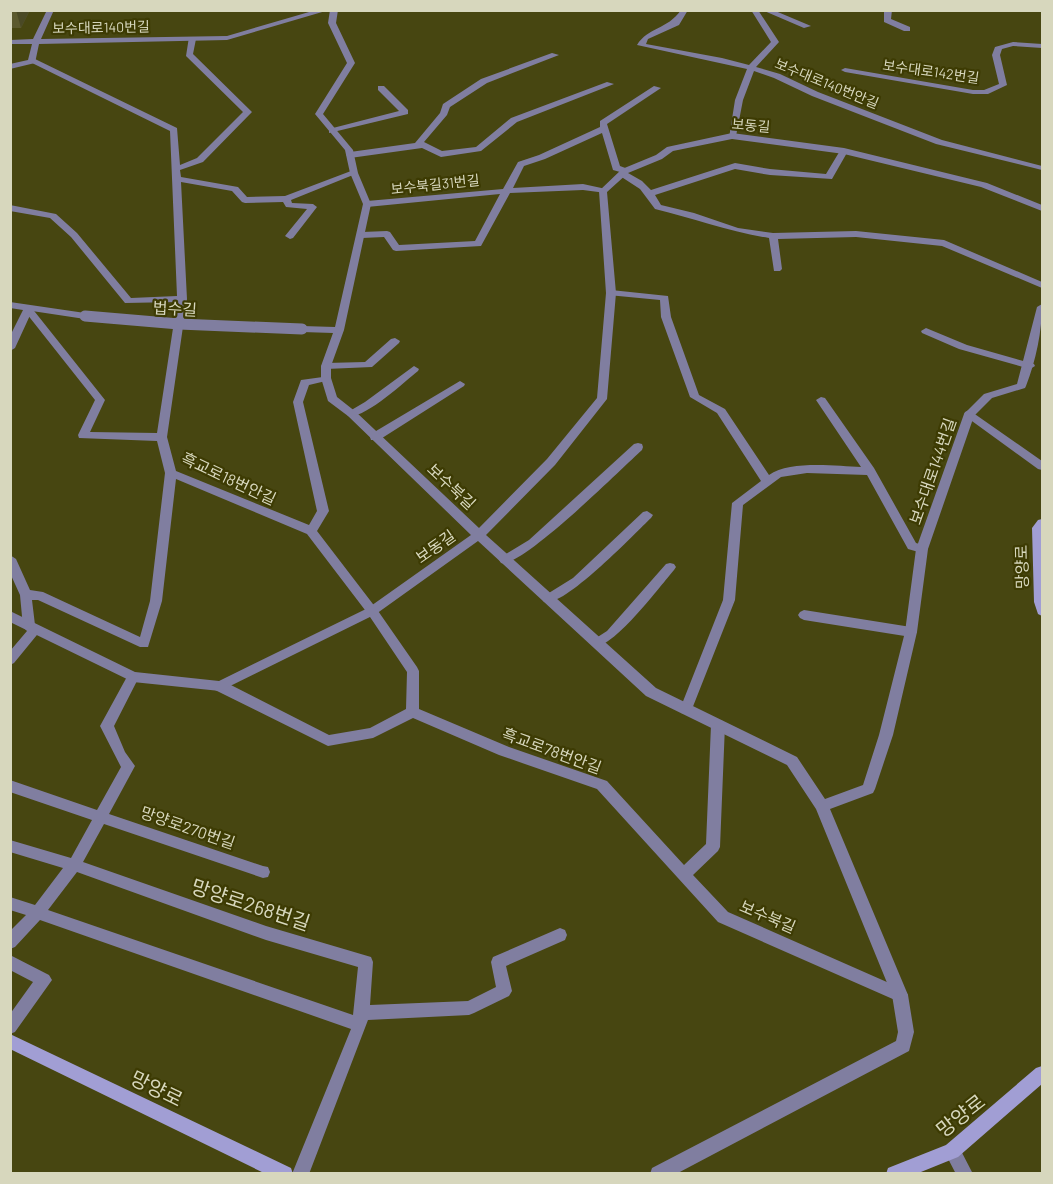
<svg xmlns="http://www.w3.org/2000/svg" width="1053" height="1184" font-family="Barlow,'Noto Sans KR',sans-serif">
<rect width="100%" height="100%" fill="#474611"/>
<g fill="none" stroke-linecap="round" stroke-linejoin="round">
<path fill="#807ea0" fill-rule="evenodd" d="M595,10h48l-3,2h-42z
M681,10h7l-9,15 -31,14 -2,5 76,14 27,7 22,-23 -20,-32h7l21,32 -23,25 24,7 38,18 124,48 100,26v4l-106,-26 -124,-48 -38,-18 -20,-7 -11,29 -7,36 -7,2 6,-38 12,-31 -110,-24c11,-18 30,-15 44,-35z
M762,10h11l38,16 -7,2z
M884,10h8l-1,9 19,8v4h-6l-20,-9z
M189,37l7,2 -3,15 59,58 -49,50 -23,8 1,7 57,10 9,10 38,-1 66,-25 7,2 -67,27 1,3 21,1 4,3 -24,31 -3,1 -5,-3 22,-27 -21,-2 -3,-5 -38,1 -3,-1 -10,-11 -51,-9 6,117 -20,138 9,34 133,54 8,-14 -24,-109 8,-22 29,-4 1,2 -1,2 -21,5 -6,17 26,109 -12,20 59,77 41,59 2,4v38l90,38 98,34 77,84 22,-21 5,-119 2,-4 5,-1 5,1 2,4 -5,122 -2,4 -25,24 35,37 177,78 3,5 -3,5 -5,2 -5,-2 -177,-78 -121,-133 -98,-34 -86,-37 -40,20 -45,8 -113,-56 -1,-4 1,-4h10l104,53 41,-7 36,-19 1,-37 -39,-58 -61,-80 -131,-55 -14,122 -14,46h-8l-102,-47h-6l3,25 4,2 2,3 -27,33 -4,2v-14l17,-20 -4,-4 -3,-32 -10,-22v-18l6,4 14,31 13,2 97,45 10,-36 15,-128 -8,-32 -78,-3 -1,-3 17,-35 -72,-91 2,-2h6l74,93 -15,32 67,1 20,-131 -52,1 -54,-66 -21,-19 -40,-7v-6l46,9 21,19 54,65 46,-2 -7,-165 -142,-70 7,-2 142,69 3,37 17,-7 46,-46 -57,-56z
M1013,42l29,2v4l-29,-2 -11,3 -2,6 7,30 -19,9h-15l-128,-22 -4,-2 4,-2 128,22h11l15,-6 -7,-29 3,-8z
M552,53l7,2 -72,28 -37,24 -3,8 -23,27 18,9 34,-4 35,-29 96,-36 7,2 -97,38 -36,29 -40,6 -19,-9 -72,10 -4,-3 4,-3 65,-9 25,-30 3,-9 38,-25z
M378,86h6l24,24v4l-79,19v-4l70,-18 -21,-21z
M654,86l7,2 -54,36 13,42 8,3v4l14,8 9,9 84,-27 35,6 56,5 15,-25 7,2 -16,28 -62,-4 -35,-6 -80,26 6,10 33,8 44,15 35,5 83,-2 88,9 98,42v6l-100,-42 -86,-9 -78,2 4,30 -2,2h-6l-5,-33c-39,-6 -76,-20 -114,-29l-15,-20 -20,-13v-4l-7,-2 -11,-37 -57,26 -21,7 -11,22 70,-4 23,5v4l-23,-3 -73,3 -29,53 -85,5 -3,-1 -9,-13 -22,1 -5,-3 5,-3 25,-1 3,1 9,13 76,-4 25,-47 -133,13 -4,-3 4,-3 136,-12 15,-27 21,-7 61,-28v-6z
M611,290l57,6 3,21 28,78 26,14 44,66c21,-15 67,-9 92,-8l-45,-67 5,-3 4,1 49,70 42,75 10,3 2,3 -6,4 -14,-4 -41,-74 -60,-2 -26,4 -38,28 -8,95 -43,109 -1,4 -5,1 -5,-1 -1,-4 43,-109 9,-97 29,-22 -44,-68 -27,-16 -29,-80 -1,-17 -52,-5 -2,-2z
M926,328l41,17 67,19 1,2 -5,3 -71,-20 -37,-16 -1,-2z
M395,338l5,3 -1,2 -27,24 -46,2 -5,-3 5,-3 39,-1 26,-23z
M414,366l5,3 -1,2c-14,11 -53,48 -70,45l-1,-2 1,-2 17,-10z
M460,381l5,3 -1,2 -85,54h-8l-1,-3 1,-3z
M969,410l73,51v9l-4,-1 -73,-53 -1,-2 1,-2z
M638,443l4,1 1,3 -1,3c-20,18 -120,118 -141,113l-2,-3 2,-3 28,-17 105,-96z
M647,511l6,4 -2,3c-17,16 -87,90 -107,84l-2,-3 2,-3 29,-18 70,-66z
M670,563l4,1 2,3 -2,3c-13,15 -63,82 -81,76l-2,-3 2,-3 14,-9 59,-67z
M804,610l107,17 4,2 2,3 -2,3 -4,2 -107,-17 -4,-2 -2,-3 2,-3z
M133,672l4,1 2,4 -25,49 11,26 10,14 -26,48 154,52 5,1 2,5 -2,5 -5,1 -159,-54 -21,38 183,64 105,31 2,5 -3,43 98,-4 28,-14 -5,-25 2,-5 67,-29 5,2 2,5 -2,5 -59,26 6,25 -3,5 -35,17 -5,2 -101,5 -59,154h-17l59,-145 -311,-109 -25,27 -5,2v-18l16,-16 -16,-5v-13l25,8 28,-37 -53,-16v-12l61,18 21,-38 -82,-28v-12l87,30 24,-43 -21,-41 29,-53zM77,872l189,68 92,27 -5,48 -305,-105z
M10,955l39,20 3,5 -37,52 -5,2v-20l23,-32 -23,-12z"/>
<path fill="#807ea0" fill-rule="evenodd" d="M47,10h7l-13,29 186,-3 89,-26h13l-102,30 -188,4 -4,19 -25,6v-5l18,-4 4,-16h-22v-4l23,-1z
M330,10h8l-2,13 19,40 -32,51 30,36 5,23 13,31 -27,126 -13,36v12l6,19 19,15 123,116 68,-69 50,-61 9,-105 -7,-102 23,-22 34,-14 11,-8 65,-14 112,15 143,35 55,22v6l-61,-24 -137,-33 -112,-15 -59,12 -11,8 -34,14 -21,19 9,101 -9,106 -52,66 -69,70 170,153 141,69 28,42 38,-14 16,-50 26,-103 11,-83 48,-135 20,-20 33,-10 20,-77 5,-3c0,28 -6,56 -16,82l-1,2 -33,10 -18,18 -46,133 -11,83 -24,103 -18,54 -2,4 -43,16 78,186 6,37 -5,19 -233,123h-26l2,-6 244,-127 2,-9 -6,-37 -76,-186 -29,-44 -141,-69 -168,-155 -102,73 -156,77 -87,-9 -123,-60v-11l125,61 84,9 149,-73 103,-73 -123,-119 -20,-15 -7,-23v-12l12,-33 -31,-1 -5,-3 5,-3 33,1 28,-123 -13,-31 -5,-23 -30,-36 32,-51 -19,-40z
M10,302l75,11 5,3 -5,3 -53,-8 -17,37 -5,3v-15l13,-26 -13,-2z
M952,1143l6,2 15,29h-17l-12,-23 2,-6z"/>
<path fill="#a19ed4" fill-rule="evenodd" d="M1042,519v97l-4,-2 -4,-12 -2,-74 6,-8z
M10,1034l281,134 2,6h-27l-256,-125z
M1042,1066v18l-84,73 -42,17h-30l2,-6 58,-23 90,-77z"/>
<path stroke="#807ea0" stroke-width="11" d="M85,316l94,8 123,5"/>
</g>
<path fill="#5b592e" d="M10,10h20l-9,18h-11z"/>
<path fill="#4a4925" d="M16,10h14l-9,18z"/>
<g text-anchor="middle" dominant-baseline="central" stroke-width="4.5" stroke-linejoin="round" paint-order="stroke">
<g font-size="14" fill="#d7d7bd" stroke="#3d3b03">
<text transform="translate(101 27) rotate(-1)">보수대로140번길</text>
<text transform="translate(931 71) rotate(8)">보수대로142번길</text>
<text transform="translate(827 83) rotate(22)">보수대로140번안길</text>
<text transform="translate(751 125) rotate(5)">보동길</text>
<text transform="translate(435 184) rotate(-6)">보수북길31번길</text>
</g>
<g font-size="16" fill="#d7d7bd" stroke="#3d3b03">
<text transform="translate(175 308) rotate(3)">법수길</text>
<text transform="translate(932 471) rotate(-71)">보수대로144번길</text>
<text transform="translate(229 478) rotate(25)">흑교로18번안길</text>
<text transform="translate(452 486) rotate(43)">보수북길</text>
<text transform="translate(435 546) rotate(-35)">보동길</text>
<text transform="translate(1021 567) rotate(-91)">망양로</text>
<text transform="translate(552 750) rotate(20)">흑교로78번안길</text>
<text transform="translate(188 827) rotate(19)">망양로270번길</text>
<text transform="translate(768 916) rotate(23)">보수북길</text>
</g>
<g font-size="20" fill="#d7d7bd" stroke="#3d3b03">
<text transform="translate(251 904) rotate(18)">망양로268번길</text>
<text transform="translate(157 1088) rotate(26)">망양로</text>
<text transform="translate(960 1115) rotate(-38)">망양로</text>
</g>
</g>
<rect width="1053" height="1184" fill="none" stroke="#d7d7bd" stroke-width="24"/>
</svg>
